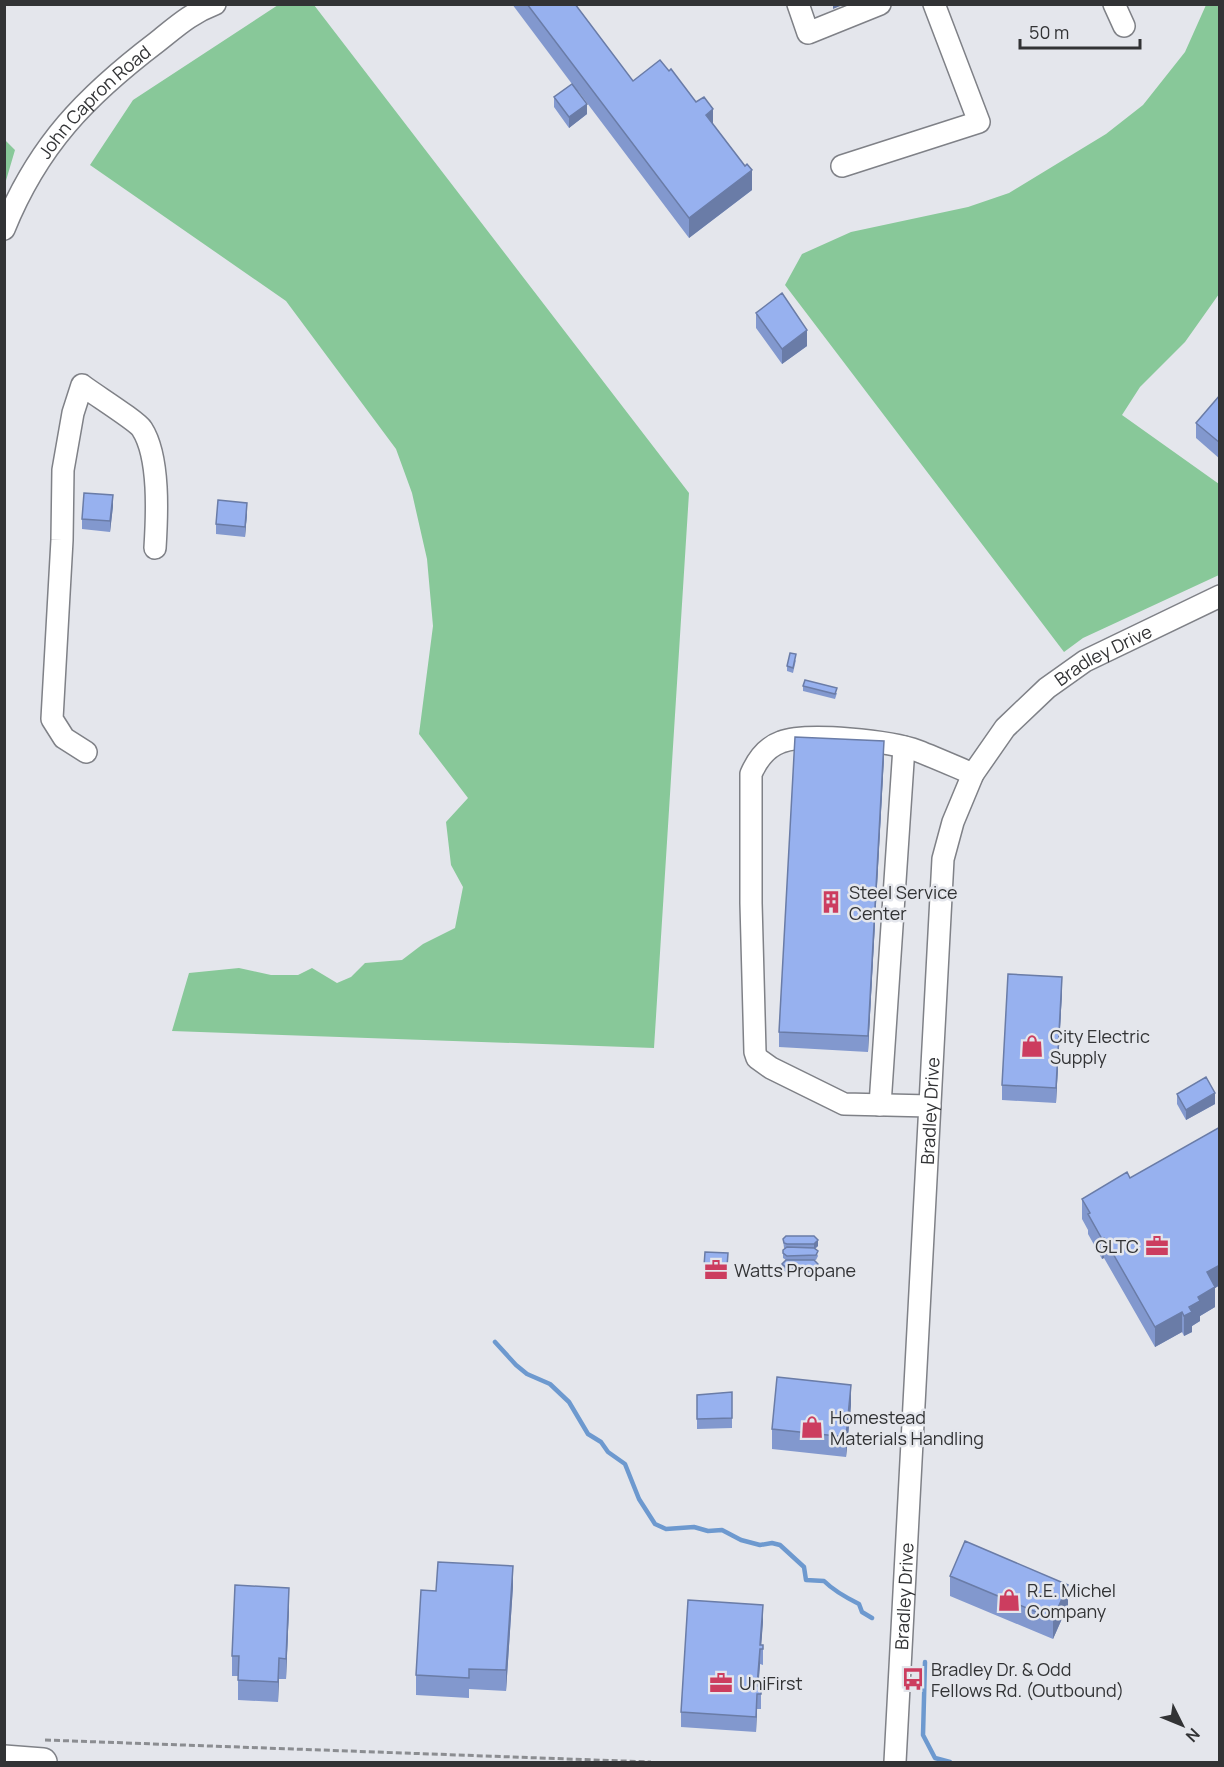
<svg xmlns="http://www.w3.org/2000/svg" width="1224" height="1767" font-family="Manrope,sans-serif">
<rect width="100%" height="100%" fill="#e4e6ec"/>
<path fill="#88c899" d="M278,5h36l375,488 -35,555 -482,-17 17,-58 50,-5 32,7h27l14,-7 25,15 14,-6 14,-14 37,-3 21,-16 32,-16 8,-41 -12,-22 -5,-43 22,-24 -49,-64 14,-108 -6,-67 -15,-66 -16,-44 -110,-148 -196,-136 43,-65z
M1206,5h14l-1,289 -34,48 -45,45 -18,28 97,69v91l-136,63 -19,14 -279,-367 17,-31 49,-22 117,-25 41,-14 97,-59 37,-29 42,-53z
M5,140l10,10 -10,34z"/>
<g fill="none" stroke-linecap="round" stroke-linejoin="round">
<path stroke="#6d99cf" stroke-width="4.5" d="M495,1342l21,23 11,9 23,10 19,18 19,32 13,8 7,10 17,12 14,35 16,25 11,5 28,-2 14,4 14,-1 19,10 19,5 12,-2 8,2 24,22 2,13 18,1c8,8 25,18 35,23l3,8 10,6
M925,1662l-2,73 12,23 15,4"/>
<g stroke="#7f8187" stroke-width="24">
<g id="minor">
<path d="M798,4l10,29 72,-29"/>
<path d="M1114,4l10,22"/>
<path d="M842,166l137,-44 -45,-118"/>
<path id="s1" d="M4,229c34,-84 82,-133 153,-187 19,-15 34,-29 58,-38"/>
<path d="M86,752l-22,-14 -12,-19 10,-179 1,-70 10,-57 9,-28c10,8 55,36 60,44 18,28 15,87 13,119"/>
<path d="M880,1105l24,-358"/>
<path d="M930,1106l-86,-2 -73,-36 -14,-10 -2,-6 -4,-149v-129c6,-14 16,-27 30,-32 26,-10 110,-1 137,9 18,7 36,15 55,23"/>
<path id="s2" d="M895,1762l48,-903 10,-37 20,-48 32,-46 42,-40 38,-27 135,-65"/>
</g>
</g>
<g stroke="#7f8187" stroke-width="30">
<path id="major" d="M4,1759l39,3"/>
</g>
<path stroke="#8b8d91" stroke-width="3" stroke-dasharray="6 3" stroke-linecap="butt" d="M45,1740l606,22"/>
<use href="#minor" stroke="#fff" stroke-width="21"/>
<use href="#major" stroke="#fff" stroke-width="27"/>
</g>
<path fill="#8298ce" d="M512,4h63l58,77 36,-10 27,31 17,23 39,65 -63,48 -111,-147 9,23 -18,14 -15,-21v-10l18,-13z
M756,313l51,33 -25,18 -26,-36z
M1220,395v64l-24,-21v-15z
M113,506l-3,26 -28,-3v-10z
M247,513l-2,24 -29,-3v-10z
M796,660l-3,13 -6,-2v-5z
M803,686l34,7 -2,6 -32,-8z
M884,757l-16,295 -89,-5v-15z
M1062,992l-6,111 -54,-3v-15z
M1177,1094l38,10 -29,16 -9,-16z
M1220,1127v158l-5,3v19l-15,9v5l-8,5v6l-8,4 -2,-4 -27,15 -51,-89 -2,1 -14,-25v-4l-6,-11v-20l48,-21z
M814,1236l4,10 -3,3 3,7 -2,4h-3l5,9 -2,3 -29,1 -5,-4v-5l4,-4 -3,-2v-8l2,-2h-1l-1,-9z
M728,1263l-1,14 -23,-1v-10z
M732,1392v36l-35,1v-34z
M851,1405l-5,52 -74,-8v-20z
M950,1576l118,29 -15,34 -103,-43z
M513,1586l-7,105 -37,-2v9l-53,-3v-20l20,-84z
M289,1608l-3,71h-7l-1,23 -40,-2v-24h-6v-20z
M763,1621l-2,24h2v20l-3,-1 -2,22 3,1v22h-4l-1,23 -75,-5v-15z"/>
<path fill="#6a7ca7" d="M833,4h12l-12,5z
M587,104v10l-18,14v-11z
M713,109v20l-7,-14z
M752,170v20l-63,48v-20z
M807,330v16l-25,18v-15z
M113,495v11l-3,26v-11z
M247,503v10l-2,24v-10z
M884,741v16l-16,295v-16z
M1062,977v15l-6,111v-15z
M1215,1093v11l-29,16v-10z
M1104,1238v20l-2,1v-20z
M818,1240v6l-4,3v-5z
M1220,1265v20l-5,3v19l-15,9v5l-8,5v6l-8,4v-20l14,-19 9,-25z
M1182,1312v20l-27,15v-20z
M851,1385v20l-5,52v-20z
M513,1566v20l-7,105v-21z
M1068,1585v20l-15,34v-20z
M289,1588v20l-3,71v-20z
M763,1605v16l-2,28h-1z
M760,1649v15l-2,30h-1z
M279,1658v21l-1,23v-20z
M757,1694v15l-1,23v-15z"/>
<path fill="#97b1ef" stroke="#6a7ca7" stroke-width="1.5" d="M527,4h48l58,77 27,-21 9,11 2,-2 25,33 8,-5 9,12 -7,6 39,51 2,-2 5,6 -63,48z
M572,84l15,20 -18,13 -15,-20z
M782,293l25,37 -25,19 -26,-36z
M1220,395v48l-24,-20z
M84,493l29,2 -3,26 -28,-2z
M218,500l29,3 -2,24 -29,-3z
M790,653l6,1 -3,14 -6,-2z
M805,680l32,8 -2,6 -32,-8z
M795,737l89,4 -16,295 -89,-4z
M1008,974l54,3 -6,111 -54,-3z
M1206,1077l9,16 -29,17 -9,-16z
M1220,1127v138l-13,7 8,15 -17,10 2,4 -11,6 3,5 -8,4 -2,-4 -27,15 -51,-89 -2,1 -14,-25 2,-1 -8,-14 45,-27 3,6z
M786,1236h28l4,4 -4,4h-27l-3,-1 -1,-4z
M787,1247l27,1 4,3 -2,4 -29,1 -4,-3v-3z
M705,1252l23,1 -1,14 -23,-1z
M786,1260h28l4,4 -2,3 -29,1 -5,-4z
M777,1377l74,8 -5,52 -74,-8z
M732,1392v26l-35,1v-24z
M965,1541l103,44 -15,34 -103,-43z
M438,1562l75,4 -7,104 -37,-1v9l-53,-3 5,-85 15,1z
M235,1585l54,3 -3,71 -7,-1 -1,24 -40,-2 1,-24h-7z
M688,1600l75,5 -3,40h3v4h-3l-3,37 4,1v7h-4l-1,23 -75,-5z"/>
<defs>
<g id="building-bare" transform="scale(1.8)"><path d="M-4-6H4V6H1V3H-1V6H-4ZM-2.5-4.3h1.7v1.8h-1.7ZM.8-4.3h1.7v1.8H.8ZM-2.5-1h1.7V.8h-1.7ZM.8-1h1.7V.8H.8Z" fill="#cc3d5f" stroke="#e4e6ec" stroke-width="2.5" paint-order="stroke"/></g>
<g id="shop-bare" transform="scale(1.8)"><path d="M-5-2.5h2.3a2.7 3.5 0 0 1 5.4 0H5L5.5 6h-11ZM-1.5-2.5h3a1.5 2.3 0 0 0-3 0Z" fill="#cc3d5f" stroke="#e4e6ec" stroke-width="2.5" paint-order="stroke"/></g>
<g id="office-bare" transform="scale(1.8)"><path d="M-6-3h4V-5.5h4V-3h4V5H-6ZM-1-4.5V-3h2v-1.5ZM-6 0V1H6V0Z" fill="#cc3d5f" stroke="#e4e6ec" stroke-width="2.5" paint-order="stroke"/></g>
<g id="bus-bare" transform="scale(1.8)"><path d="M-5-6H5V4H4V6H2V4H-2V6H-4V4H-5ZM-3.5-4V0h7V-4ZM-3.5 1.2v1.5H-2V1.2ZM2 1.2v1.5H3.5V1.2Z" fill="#cc3d5f" stroke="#e4e6ec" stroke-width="2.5" paint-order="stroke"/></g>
</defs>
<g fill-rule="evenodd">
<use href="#building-bare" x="831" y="902"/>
<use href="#shop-bare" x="1032" y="1046"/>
<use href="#office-bare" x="1157" y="1246"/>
<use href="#office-bare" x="716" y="1270"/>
<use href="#shop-bare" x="812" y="1427"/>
<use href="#shop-bare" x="1009" y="1600"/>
<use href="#bus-bare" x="913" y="1679"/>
<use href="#office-bare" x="721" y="1683"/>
</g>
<g text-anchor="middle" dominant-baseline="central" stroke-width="5" stroke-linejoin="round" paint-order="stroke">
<g font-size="18" fill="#323335" stroke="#e4e6ec">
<text stroke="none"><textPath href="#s1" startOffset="158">John Capron Road</textPath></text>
<text stroke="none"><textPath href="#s2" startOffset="1174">Bradley Drive</textPath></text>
<text stroke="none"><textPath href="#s2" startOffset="652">Bradley Drive</textPath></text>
<text stroke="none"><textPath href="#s2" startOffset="166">Bradley Drive</textPath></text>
</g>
<g font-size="18" fill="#323335" stroke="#e4e6ec" text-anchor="start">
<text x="849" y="892">Steel Service<tspan x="849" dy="21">Center</tspan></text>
<text x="1050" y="1036">City Electric<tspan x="1050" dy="21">Supply</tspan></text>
<text x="1139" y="1246" text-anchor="end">GLTC</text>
<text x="734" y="1270">Watts Propane</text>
<text x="830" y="1417">Homestead<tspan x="830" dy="21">Materials Handling</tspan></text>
<text x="1027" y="1590">R.E. Michel<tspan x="1027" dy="21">Company</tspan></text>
<text x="931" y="1669">Bradley Dr. &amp; Odd<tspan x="931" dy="21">Fellows Rd. (Outbound)</tspan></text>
<text x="739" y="1683">UniFirst</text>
</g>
</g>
<rect width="1224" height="1767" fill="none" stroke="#323335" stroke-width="12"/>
<g transform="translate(1182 1725) rotate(133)" stroke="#e4e6ec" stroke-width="4.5" paint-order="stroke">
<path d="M0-4.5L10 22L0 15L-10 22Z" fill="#323335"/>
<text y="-9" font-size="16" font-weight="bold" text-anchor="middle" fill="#323335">N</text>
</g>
<path d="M1020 39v9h120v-9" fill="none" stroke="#323335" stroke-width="3"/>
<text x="1029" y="39" font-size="18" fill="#323335" stroke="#e4e6ec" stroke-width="4.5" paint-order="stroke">50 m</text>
</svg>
